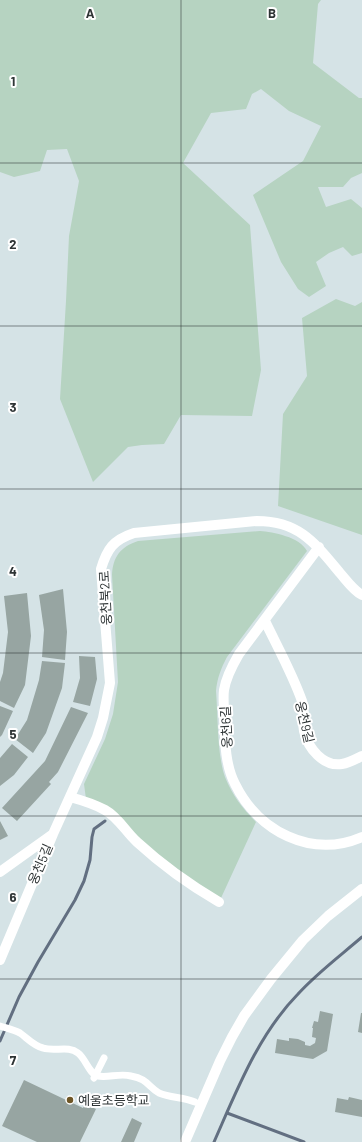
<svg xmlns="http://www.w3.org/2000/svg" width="362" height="1142" font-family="Barlow,'Noto Sans KR',sans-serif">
<rect width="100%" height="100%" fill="#d5e3e6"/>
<path fill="#b6d3c1" d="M0,0h321l-3,4 -5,59 46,35h3v75l-11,5 -8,9h-25l8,20 25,-8 11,9v45l-10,3 -9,-9 -14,6 -13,9 10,24 -17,11 -11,-8 -17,-27 -28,-67 50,-34 18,-35 -32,-15 -28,-22 -9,5 -6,15 -35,4 -28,50 67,62 11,145 -9,46 -71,-1 -17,29 -22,1 -14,2 -35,35 -33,-83 6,-98 3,-65 10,-55 -12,-32 -20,1 -7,21 -26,6 -14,-5z
M336,299l19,7 7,-4v233l-84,-29 5,-92 24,-38 -5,-58z
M260,531c13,1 40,6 47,20l-80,106c-6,11 -10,22 -11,34 2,25 1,64 9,86 7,18 18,32 31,45l-35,76 -33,-20 -102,-79 -2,-15 21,-45 8,-25 5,-32 -6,-107c1,-18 8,-28 26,-34z"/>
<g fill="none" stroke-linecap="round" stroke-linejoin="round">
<path stroke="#626f81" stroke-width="3" d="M0,1041l19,-44 19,-35 37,-62 9,-19 6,-21 2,-23 2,-8 11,-8
M227,1113l77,29
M214,1142c23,-52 44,-107 84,-148 19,-21 42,-38 64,-57"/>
</g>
<path fill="#97a5a2" d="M63,589l4,43 -2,28 -23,-3 2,-27 -5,-35z
M27,593l4,43 -6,49 -11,23 -14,-7v-19l3,-9 5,-41 -4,-36z
M79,656l16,1 2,22 -7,27 -17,-4 7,-24z
M42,661l23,2 -3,25 -16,45 -13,20 -18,-14 12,-19 12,-40z
M0,706l13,5 -11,24 -2,2z
M71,707l17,6 -30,59 -9,10 2,2 -34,37 -15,-13 43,-47z
M12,744l16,13 -14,18 -14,11v-28z
M0,821l8,15 -8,4z
M320,1011l13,3 -6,37 -14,8 -38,-6 2,-14 12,2v-3l9,1 7,3v3l5,1 5,-3 1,-5 -4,-1 1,-9h-1l2,-7 4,1z
M361,1013h1v20l-4,-1z
M24,1080l59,28 2,-4 11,5 -16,33h-43l-35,-16z
M349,1097l13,3v17l-27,-5 2,-14 11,2z
M132,1118l10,5 -8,19h-13z"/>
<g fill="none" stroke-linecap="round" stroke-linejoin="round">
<path stroke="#fff" stroke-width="7" d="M0,1026c6,2 14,4 20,7 7,5 14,13 23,15 12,4 25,-3 35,5 8,6 11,21 20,23 10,2 22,-3 33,0 17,3 17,11 28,17 12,5 24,4 36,9
M94,1078l10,-20"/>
<path stroke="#fff" stroke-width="10" d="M319,547l-80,107c-7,12 -13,23 -15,36 -1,7 0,15 0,22 1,23 0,51 11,72 23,47 76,75 127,53
M265,621c12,25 28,54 37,80 3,10 0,20 2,30 4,17 19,36 38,33 7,-1 14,-5 20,-8
M70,797c11,3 24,7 35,13 13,7 21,22 32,32 25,23 53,43 82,60
M0,872l53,-38 44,-97 6,-19 7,-35 -9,-114c6,-20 12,-29 33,-36l123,-12c42,0 58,22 83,52 7,8 13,17 22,22
M0,960l53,-126
M185,1142l35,-81 12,-24 12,-21 27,-37 32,-39 25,-24 34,-27"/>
</g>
<path fill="none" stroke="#2e3435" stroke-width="1" stroke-opacity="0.55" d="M181,0v1142M0,163h362M0,326h362M0,489h362M0,653h362M0,816h362M0,979h362"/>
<circle fill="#6e5626" stroke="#fff" stroke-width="1.5" cx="70" cy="1100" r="4"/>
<g text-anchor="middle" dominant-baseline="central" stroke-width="4" stroke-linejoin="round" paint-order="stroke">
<g font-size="13" fill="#2e3435" stroke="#fff">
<text transform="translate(105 598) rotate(-93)">웅천북2로</text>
<text transform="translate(305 722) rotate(77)">웅천9길</text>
<text transform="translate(226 727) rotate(-93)">웅천6길</text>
<text transform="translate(40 864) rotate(-67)">웅천5길</text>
</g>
<g font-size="13" fill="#2e3435" stroke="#fff" text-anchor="start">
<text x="78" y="1100">예울초등학교</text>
</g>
</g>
<g font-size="13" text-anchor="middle" font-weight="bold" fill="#2e3435" stroke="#fff" stroke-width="4" stroke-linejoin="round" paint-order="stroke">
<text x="90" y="18">A</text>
<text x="272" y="18">B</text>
<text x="13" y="86">1</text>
<text x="13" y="249">2</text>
<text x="13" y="412">3</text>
<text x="13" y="576">4</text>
<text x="13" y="739">5</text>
<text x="13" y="902">6</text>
<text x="13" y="1065">7</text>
</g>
</svg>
